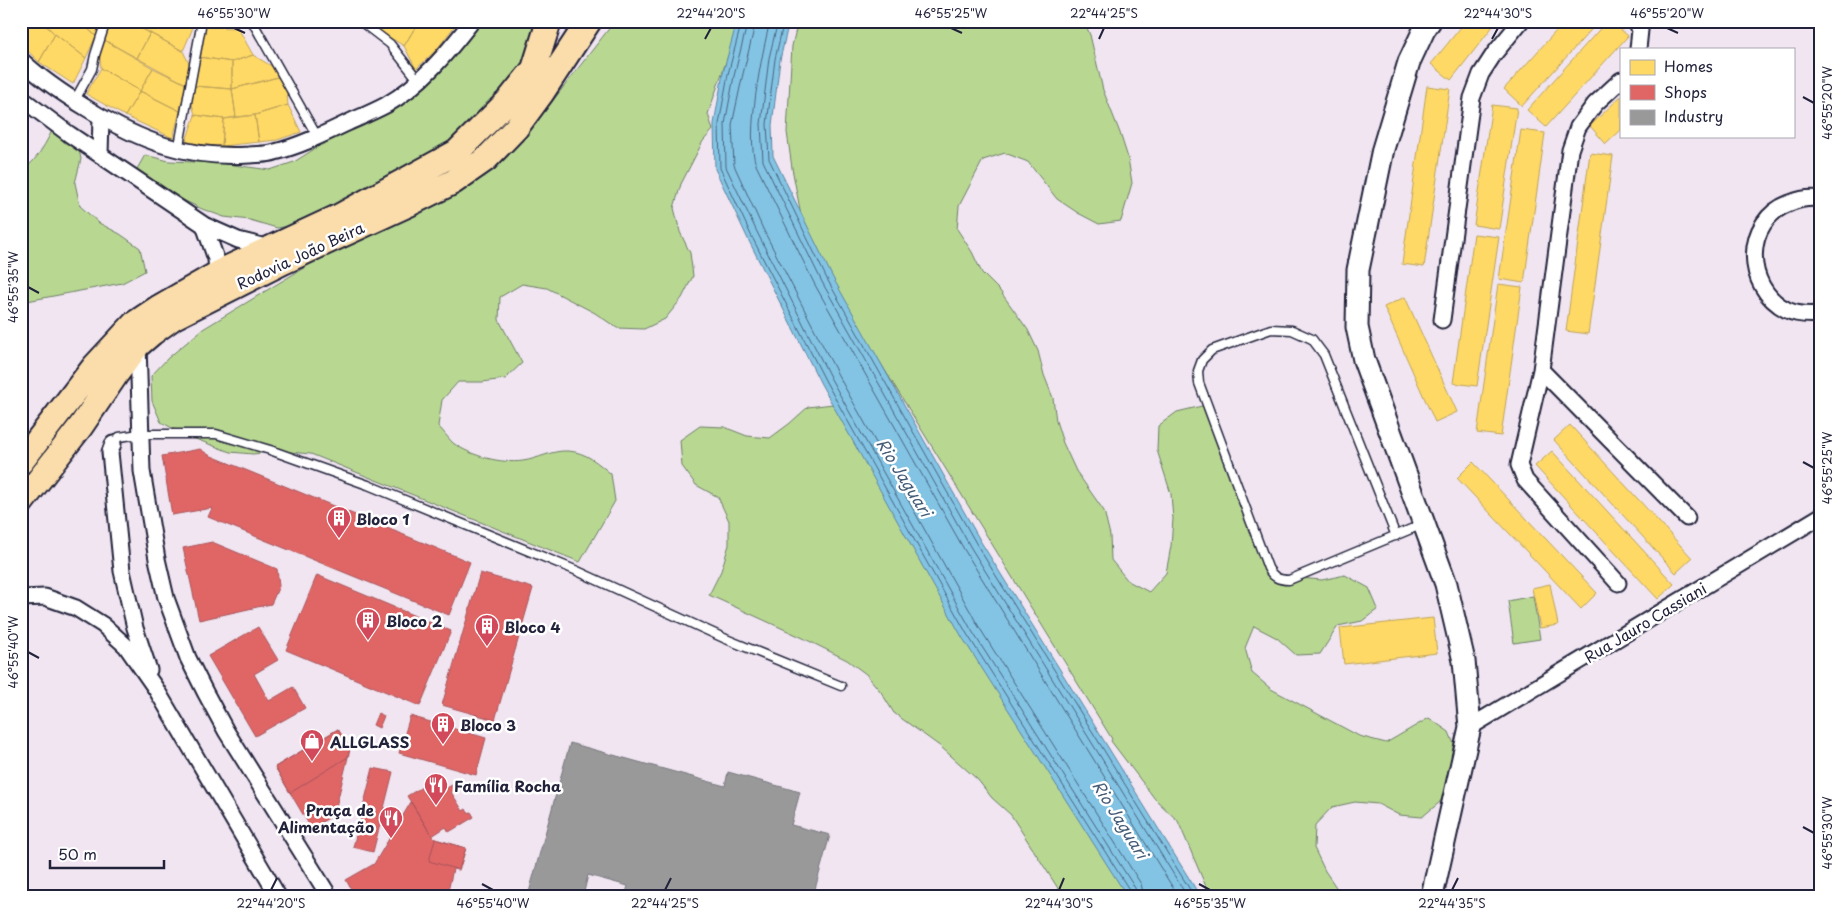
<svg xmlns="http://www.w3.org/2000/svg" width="1842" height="917" font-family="'Playpen Sans',sans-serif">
<rect width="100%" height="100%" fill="#f0e5f1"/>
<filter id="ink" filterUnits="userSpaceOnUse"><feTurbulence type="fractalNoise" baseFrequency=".02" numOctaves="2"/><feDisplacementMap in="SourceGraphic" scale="10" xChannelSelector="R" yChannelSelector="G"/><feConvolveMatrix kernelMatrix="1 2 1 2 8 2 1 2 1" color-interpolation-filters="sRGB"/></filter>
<g filter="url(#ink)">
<path fill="#b8d892" stroke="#6d7d66" d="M477,21h69l-20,50 -73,77 -151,76 -25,4 -27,-8 -26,-3 -22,-8 -69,-33 12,-21 24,6 50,2 51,7 24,-8 108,-69z
M615,21h125l-32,93 5,16 -10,11 -22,43 -7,24 6,24 10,21 3,23 -11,22 -17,21 -21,10 -27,-1 -22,-15 -48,-25 -25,-4 -22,13 -1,23 23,43 -17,16 -23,3h-24l-16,18 -4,26c5,5 10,12 15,17 18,13 48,21 70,18 15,-2 29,-11 45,-10 18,1 30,12 43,23l4,27 -35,61 -269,-108 -32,-3 -26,3 -23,-2 -45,-17 -24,-13 -9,-21 -1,-25 17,-18 35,-29 226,-137 68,-39 22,-9z
M798,21h286l6,14 13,55 17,43 8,25 4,25 -11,38 -22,3 -21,-11 -21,-14 -29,-37 -23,-9 -22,7 -24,46 -2,23 15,23 10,21 18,18 28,39 10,21 6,24 9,23 3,23 7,22 13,28 28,40 6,24 1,25 17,21 21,11 17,-19 5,-27 2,-27 -2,-25 -14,-44 1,-24 19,-14 29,-7 70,171 46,4 23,-5 24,13 9,21 -16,12 -24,5 -18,28 -24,1 -19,-17 -23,-12 -9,22 7,25 19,16 88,47 27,7 43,-25 20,14 9,22 -7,27 -11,21 -18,15 -23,-2 -21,-11 -23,-2 -23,5 -17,18 -1,23 11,23 17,25h-132l-32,-75 -23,-22 -44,-58 1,-2 -298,-484 -11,-30 -11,-57 -5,-36 5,-86z
M55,125l21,11 5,23 -6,24 5,23 19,17 21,11 20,14 5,23 -23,12 -95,18 -6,5v-135c17,-10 25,-29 34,-46z
M833,404l298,492h-68l-52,-81 -19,-17 -14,-18 -37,-33 -47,-34 -13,-21 -15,-18 -19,-14 -46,-23 -92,-42 12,-24 8,-26v-24l-11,-24 -22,-12 -14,-19 -2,-26 20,-14 24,1 23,9 23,2 19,-14 19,-17z
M1533,596l7,43 -26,4 -6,-42z"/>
<path fill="#83c4e4" stroke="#5c83a0" d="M737,21h52l-9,39 -8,65 1,31 59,120 149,266 219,354h-73l-165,-259 -141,-253 -74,-147 -32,-68 -1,-45 9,-51z"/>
<path fill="#ffd966" stroke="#bda259" d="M21,21h11l-11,10z
M32,21h10l13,13 -16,28 -18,-18v-13z
M79,21h26v1l-9,14z
M79,21l17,15 -10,22 -31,-24 -13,-12z
M112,21h17l21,12 -13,25 -33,-18z
M129,21h19l-4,9z
M148,21h43l1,9 -9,21 -39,-21z
M365,21h19l-11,6z
M384,21h35l-15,25 -31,-19z
M419,21h35l3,2 -20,26 -21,20 -12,-23z
M1466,21h31l-46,59 -20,-16z
M1565,21h34l-77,85 -18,-17z
M1607,21h4l17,15 -82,91 -19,-17z
M206,27l32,1 15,27 -21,7 -33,-5z
M150,33l33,18 7,15 -4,18 -49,-26z
M55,34l31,24 -13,26 -34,-22z
M104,40l49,28 -13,23 -39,-23 -2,-17z
M253,55l20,12 5,10 -46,12v-27z
M199,57l33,5v27l-38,-3z
M101,68l39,23 -15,25 -39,-22z
M153,68l33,16 -6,27 -40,-20z
M278,77l8,10 2,18 -33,10 -19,2 -4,-28z
M194,86l38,3 4,28 -12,2 -29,-4 -4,-15z
M1427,86l23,3 -26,178 -22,-3z
M140,91l40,20 -7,27 -48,-22z
M1621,96v34l-15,14 -16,-18z
M288,105l13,27 -24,8 -18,2 -4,-27z
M1492,105l25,3 -18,121 -25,-4z
M195,115l29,4 -2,27 -26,-1 -10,-4z
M255,115l4,27 -37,4 2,-27z
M1521,130l24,3 -21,150 -25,-4z
M1590,153l23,3 -25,178 -22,-3z
M1474,234l25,3 -22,149 -24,-3z
M1498,284l24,3 -21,149 -24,-3z
M1405,297l52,115 -22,10 -51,-115z
M1570,425l122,133 -16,15 -122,-133z
M1552,451l122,133 -16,15 -123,-133z
M1473,462l124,131 -16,16 -124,-131z
M1550,584l8,41 -18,3 -8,-40z
M1433,618l4,35 -93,11 -4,-36z"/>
<path fill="#e06666" stroke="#a75259" d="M200,449l9,6 261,107 -21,53 -241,-98 4,-9 -40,7 -10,-59z
M212,542l65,27 2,17 -8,18 -72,16 -16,-72z
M480,573l53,15 -38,132 -53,-15z
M317,575l134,56 -31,75 -134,-56z
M258,627l20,33 -24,14 15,27 24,-14 12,21 -50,28 -47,-80z
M378,713l6,3 -5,12 -6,-3z
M410,716l76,22 -10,37 -77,-22z
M338,729l12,20 -16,66 -23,13 -36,-61z
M338,729l12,20 -2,8 -58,36 -15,-26z
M373,768l20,4 -20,80 -20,-5z
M434,780l7,11 13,-7 3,5 -6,3 12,19 3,-2 2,4 3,-1 3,5 -25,15 -3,-5 -14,9 -25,-40z
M411,802l21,34 3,3 31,9 -7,22 -6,-1 -6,27h-92l-9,-16 28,-16z
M435,839l31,9 -7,22 -30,-9z"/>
<path fill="#999" stroke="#75757d" d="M570,743l155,43 3,-14 72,20 -9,33 39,10 -17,61h-188l3,-10 -40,-11 -5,21h-55z"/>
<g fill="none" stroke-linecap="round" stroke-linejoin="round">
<path stroke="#49637f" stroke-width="1" d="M742,21l-14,53 -9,50 1,44 31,67 75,147 141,252 163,257v5
M748,21l-14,55 -9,48 1,43 31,65 74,147 141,252 163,257 2,8
M756,21l-14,57 -10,47 2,40 29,64 75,146 141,252 162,257 3,12
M770,21c-8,33 -25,113 -14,144l59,120 150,266 213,345
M778,21l-9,37 -8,66 2,37 59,121 149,266 216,348
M784,21l-9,38 -8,65 2,35 58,120 150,266 217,351"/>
<g stroke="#22223b" stroke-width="11">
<path id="lane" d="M252,21l66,117
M360,21l30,23 29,37
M75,100l17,-31 3,-14 11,-34
M178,151l24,-130
M113,444l6,-7 21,-3h76l54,16 98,35 207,85 151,69 115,47
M1396,536l-72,-181 -12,-16 -20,-9 -21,-1 -59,21 -10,10 -4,11 1,12 69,185c5,9 10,12 21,12l134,-56"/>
</g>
<g stroke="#22223b" stroke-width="19">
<path id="street" d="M1636,21l4,9 -2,19
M21,60c20,19 44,35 67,49 52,32 99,50 161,46 8,-1 18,0 26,-3 24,-6 47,-17 70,-28 13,-6 28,-12 41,-19 35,-20 62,-53 86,-84
M21,98l48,36 135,91 34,15 32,8
M100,155l1,-38
M1821,199c-11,-2 -21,0 -31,4 -47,17 -47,85 -3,107 10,5 22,5 34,4
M204,225l12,34 1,15
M1442,320l30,-222 9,-24 13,-20 27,-33
M138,345l4,126 15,88 9,39 22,60 17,34 21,39 103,165
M1541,370l146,148
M113,444l-3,8 12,119 13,57 14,42
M1618,583l-93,-103 -6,-15 22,-95 29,-220 8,-23 17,-23 26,-24
M21,598l24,-1 31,11 27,17 23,21 30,43 122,207
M1470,727l351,-211"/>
</g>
<g stroke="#22223b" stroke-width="25">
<path id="secondary" d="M1430,21l-6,9 -15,32 -26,87 -25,121 -1,57 7,33 82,224 18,77 6,66 -38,169"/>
</g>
<g stroke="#22223b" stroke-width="28">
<path id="primary" d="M21,462l73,-95 40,-43 24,-16 68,-39 112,-52 119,-65 52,-52 25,-31 15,-48
M21,503l60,-77 36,-53 21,-28 14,-12 22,-16 109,-55 128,-59 42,-21 33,-23 30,-31 25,-34 48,-73"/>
</g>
<use href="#lane" stroke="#fff" stroke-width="8"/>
<use href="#street" stroke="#fff" stroke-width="15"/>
<use href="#secondary" stroke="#fff" stroke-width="21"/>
<use href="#primary" stroke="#faddab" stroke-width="24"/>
</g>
</g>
<path fill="none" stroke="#22223b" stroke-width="2" d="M234,28l11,5M951,28l11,5M1667,28l11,5M705,39l6,-11M1099,39l5,-11M1492,39l6,-11M1803,97l11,6M28,287l11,6M1803,462l11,6M28,652l11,6M1803,827l11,6M482,884l11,6M1199,884l11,6M271,890l6,-12M665,890l6,-12M1059,890l5,-12M1452,890l6,-12"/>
<defs>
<g id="building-pin" transform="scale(1.25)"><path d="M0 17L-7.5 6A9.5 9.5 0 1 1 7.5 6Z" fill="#d1495b" stroke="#fff"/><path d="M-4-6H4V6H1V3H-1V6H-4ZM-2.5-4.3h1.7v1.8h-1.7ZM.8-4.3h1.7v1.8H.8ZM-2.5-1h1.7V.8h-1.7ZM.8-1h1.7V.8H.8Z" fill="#fff"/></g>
<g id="shop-pin" transform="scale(1.25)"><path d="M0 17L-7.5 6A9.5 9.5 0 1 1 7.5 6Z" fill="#d1495b" stroke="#fff"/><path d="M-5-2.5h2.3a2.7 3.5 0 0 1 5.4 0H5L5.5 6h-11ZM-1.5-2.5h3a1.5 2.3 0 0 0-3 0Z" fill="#fff"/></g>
<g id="restaurant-pin" transform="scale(1.25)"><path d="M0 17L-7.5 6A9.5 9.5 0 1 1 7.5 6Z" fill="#d1495b" stroke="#fff"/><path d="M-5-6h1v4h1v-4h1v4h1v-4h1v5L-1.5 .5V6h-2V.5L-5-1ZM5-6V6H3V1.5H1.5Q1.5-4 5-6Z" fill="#fff"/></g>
</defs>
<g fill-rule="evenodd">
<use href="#building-pin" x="339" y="518"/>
<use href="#building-pin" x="368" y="620"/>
<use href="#building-pin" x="487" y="626"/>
<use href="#building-pin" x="443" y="724"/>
<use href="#shop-pin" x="312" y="741"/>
<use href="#restaurant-pin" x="436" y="785"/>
<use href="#restaurant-pin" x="391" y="818"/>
</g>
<g text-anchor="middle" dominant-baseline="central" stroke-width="5" stroke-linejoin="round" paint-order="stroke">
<g font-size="15" fill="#22223b" stroke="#fff">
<text transform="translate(300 255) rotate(-25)">Rodovia João Beira</text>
<text transform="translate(1645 622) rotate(-31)">Rua Jauro Cassiani</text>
</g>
<g font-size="15" font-weight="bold" fill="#22223b" stroke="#fff" text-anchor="start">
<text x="356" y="518">Bloco 1</text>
<text x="386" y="620">Bloco 2</text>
<text x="504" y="626">Bloco 4</text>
<text x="460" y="724">Bloco 3</text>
<text x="330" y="741">ALLGLASS</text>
<text x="454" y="785">Família Rocha</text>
<text x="374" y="809" text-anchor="end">Praça de<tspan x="374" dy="17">Alimentação</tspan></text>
</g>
<g font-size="16" font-style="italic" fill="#445b76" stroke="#fff">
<text transform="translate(905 477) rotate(58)">Rio Jaguari</text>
<text transform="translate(1121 819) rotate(58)">Rio Jaguari</text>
</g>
</g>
<rect width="1842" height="917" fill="none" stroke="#fff" stroke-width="55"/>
<rect x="1620" y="48" width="175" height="90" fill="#ffffff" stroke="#a7a7b1"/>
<rect x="1630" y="60" width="25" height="15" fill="#ffd966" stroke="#a7a7b1"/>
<text x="1664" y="72" font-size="15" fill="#22223b">Homes</text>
<rect x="1630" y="85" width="25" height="15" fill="#e06666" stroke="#a7a7b1"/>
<text x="1664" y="98" font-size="15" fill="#22223b">Shops</text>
<rect x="1630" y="110" width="25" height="15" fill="#999999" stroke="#a7a7b1"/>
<text x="1664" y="122" font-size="15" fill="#22223b">Industry</text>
<path d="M50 860v8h114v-8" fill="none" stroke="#22223b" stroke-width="2.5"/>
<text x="58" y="860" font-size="15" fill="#22223b" stroke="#ffffff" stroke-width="4" paint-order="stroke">50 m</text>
<rect x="28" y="28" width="1786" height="862" fill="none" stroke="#22223b" stroke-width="2"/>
<g font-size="12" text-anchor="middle" fill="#22223b">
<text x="234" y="18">46°55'30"W</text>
<text x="711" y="18">22°44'20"S</text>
<text x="951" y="18">46°55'25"W</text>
<text x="1104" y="18">22°44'25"S</text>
<text x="1498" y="18">22°44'30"S</text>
<text x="1667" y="18">46°55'20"W</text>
<text transform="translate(1828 103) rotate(-90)" y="4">46°55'20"W</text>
<text transform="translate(14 287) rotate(-90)" y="4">46°55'35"W</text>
<text transform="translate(1828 468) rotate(-90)" y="4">46°55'25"W</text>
<text transform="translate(14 652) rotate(-90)" y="4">46°55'40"W</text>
<text transform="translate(1828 833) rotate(-90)" y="4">46°55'30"W</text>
<text x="271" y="908">22°44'20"S</text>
<text x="493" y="908">46°55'40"W</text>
<text x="665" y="908">22°44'25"S</text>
<text x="1059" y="908">22°44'30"S</text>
<text x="1210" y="908">46°55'35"W</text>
<text x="1452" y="908">22°44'35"S</text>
</g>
</svg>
